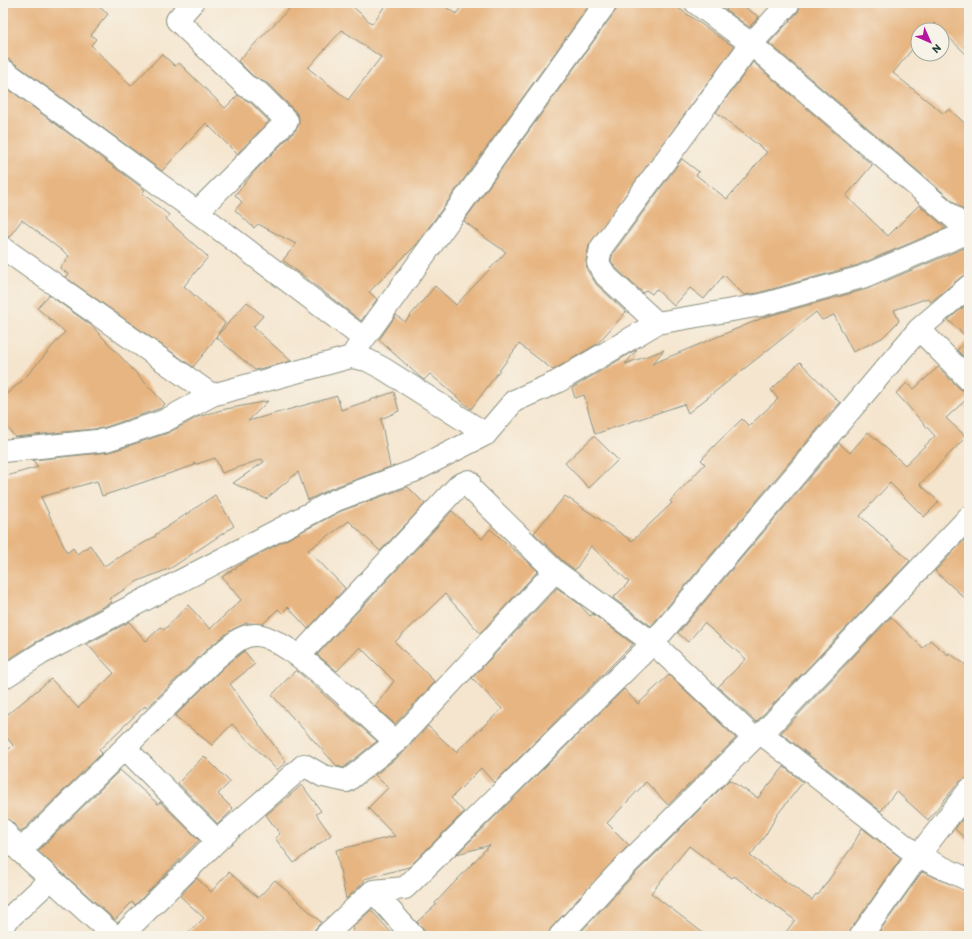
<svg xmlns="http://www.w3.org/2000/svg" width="972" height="939" font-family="Itim,sans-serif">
<rect width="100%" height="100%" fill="#f7f3e8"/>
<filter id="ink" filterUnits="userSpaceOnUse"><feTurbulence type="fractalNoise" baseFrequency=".025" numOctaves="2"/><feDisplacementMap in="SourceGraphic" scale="8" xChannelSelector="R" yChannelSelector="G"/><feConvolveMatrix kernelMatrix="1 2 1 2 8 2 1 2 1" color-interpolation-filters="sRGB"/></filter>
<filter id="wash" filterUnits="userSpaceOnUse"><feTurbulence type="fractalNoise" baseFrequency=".012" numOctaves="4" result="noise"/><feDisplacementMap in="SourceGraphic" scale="16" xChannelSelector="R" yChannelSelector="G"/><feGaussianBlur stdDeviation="0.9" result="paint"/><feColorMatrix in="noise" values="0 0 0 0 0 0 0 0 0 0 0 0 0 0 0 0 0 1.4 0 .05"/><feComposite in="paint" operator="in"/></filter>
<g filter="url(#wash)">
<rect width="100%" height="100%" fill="#f5e5ce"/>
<g id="blocks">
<path fill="#e7b581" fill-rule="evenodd" d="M3,3h91l14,11 -17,21 5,4 -5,6 40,41 31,-32 13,12 4,-3 46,45 13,-13 13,8 18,18 -32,33 -31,-31 -44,48 -152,-111 -7,-2z
M295,3h54l23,21 15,-21h53l16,11 8,-11h127l-175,242 -47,47 8,7 -16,22 -78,-61 13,-16 -38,-20 -4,4 -19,-18 7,-8 -7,-7 19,-23 42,-42 3,-6v-7l-3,-5 -28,-28 -15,-8 -15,-15zM342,30l39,27 -33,43 -40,-32z
M618,3h53l63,44 -145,198 -3,16 1,9 10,15 29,27 -29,32 -44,26 -34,-26 -48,65 -41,-35 -6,6 -4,-3 -41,-37 17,-25 9,7 30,-36 21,19 50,-53 -19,-13 -23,-18 152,-211z
M731,3h8l20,14 -10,10 -23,-17z
M801,3h168v54l-35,-34 -6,7h-10v12l-25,31 51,41 5,-5 20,18v88l-200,-172 29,-31z
M753,62l119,103 -26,31 42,40 31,-31 27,23 -88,37 -100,28 -14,2 -20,-20 -20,24 -14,-11 -16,18 -18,-17 -4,5 -6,-4 -3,3 -27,-25 -5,-7 2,-8 69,-94 17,13 -3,3 31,24 40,-47 -51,-40z
M3,85l142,105 -3,3 27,22 -3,4 42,38 -24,29 41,37 -18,27 -14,17 -128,-90 3,-3 -8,-6 9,-12 -47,-36 -13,17 -6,-1z
M969,246v28l-8,3 -30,25 -3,-4 -34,12 5,11 -17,17 -29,14 -19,-37 -12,5 -6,-8 -128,101 -4,-9 -89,30 -11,-39 -9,3 -3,-10 62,-37 3,-1 -12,14 39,-14 -12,14 113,-47 102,-28z
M49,295l43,31 73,78 -4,4 -58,20 -88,9 -12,-15v-25l20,-17 42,-48 -28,-24z
M247,302l16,14 -10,11 38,34 -36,9 -39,-33z
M969,302v60l-12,-12 12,-11 -21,-19z
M800,362l40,41 -21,22 1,1 -169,200 -38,-28 16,-16 -38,-36 -16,24 -12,-9 -29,-28 31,-37 67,45 40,-38 -2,-2 35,-37 -4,-4 14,-15 27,-26 7,7 29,-27 -7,-9z
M938,367l22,22 9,3v5l-23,21 20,19 -46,47 19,18 -15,15 -34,-34 -30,33 50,45 -154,161 -38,-35 28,-28 -42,-36 -16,19 -10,-9 161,-190 11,10 18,-21 37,33 30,-29 -39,-43 11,-10 7,6z
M394,392l5,19 -18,8 9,48 -58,21 -24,12 -10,-28 -32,27 -33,-16 31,-21 -2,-3 -40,14 -7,-15 -18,6 -3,-1 1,2 -93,31 -5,-15 -56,16 26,56 6,-5 4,6 13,-9 14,21 52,-30 -1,-1 60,-40 19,31 -63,42 -33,13 -29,18 3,3 -76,40 -33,21v-186l35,-10 -5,-7 77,-8 58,-19 30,-16 23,-7 47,-9 -20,20 89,-25 4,14z
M594,436l24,24 -29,28 -24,-25z
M408,487l17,17 -45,47 -31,-30 -41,29 37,38 -37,41 -20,-22 -6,6 -4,-4 -15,15 -16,-1 -14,6 -25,19 -53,52 -9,8 -1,-2 -20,19 -26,25 3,3 -81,79 -9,-10 -9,-4v-63l10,-10 -10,-12v-15l48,-39 27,29 36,-35 -27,-29 42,-22 17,19 15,-14 3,3 24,-25 22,24 31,-29 -19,-23 24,-16 95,-50z
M452,511l30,28 8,-10 48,42 -58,62 -35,-39 -50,48 40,40 -40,42 -20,-18 19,-25 -34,-34 -23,24 -20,-16z
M969,535v67l-34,-31z
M557,588l22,16 11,12 3,-2 40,30 -139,139 -13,-15 -30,30 13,14 -55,55 -45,12v3l-18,17 -10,-49 59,-14 -27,-28 20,-20 -13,-13 29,-23 24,-26 28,26 46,-43 -30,-31z
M891,617l32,31 7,-8 18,15 1,-2 20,14v111l-10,4 -31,38 -32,-29 -15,20 -100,-78z
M244,651l11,13 -25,20 56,78 -9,8 -45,-46 -20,21 -37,-29 50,-50z
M296,670l81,71 -34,27 -6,-2 -65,-71z
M669,675l67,63 -68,67 -22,-23 -39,41 22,22 -78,83 -3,8h-123l-2,-8 -6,-6 19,-17 -1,-2 55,-58 -33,9 167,-165 14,15z
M204,756l26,26 -12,12 15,15 -15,15 -40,-41z
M784,767l19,15 -26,33 -11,19 -16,22 62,44 4,-6 2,1 34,-48 10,-19 39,30 -50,71 -2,7h-66l12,-16 -61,-44 -2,2 -43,-32 -38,47 56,43h-130l50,-54 102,-102 29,18z
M120,770l38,34 2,-2 39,38 -64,65 -3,-3 -17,18 -77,-69z
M302,785l19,26 -5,3 15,21 -37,28 -19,-25 5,-4 -14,-19z
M969,810v32l-14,-13z
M229,872l29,26 17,-18 46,42 -8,10v4h-128l19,-18 -24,-22 17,-18 14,14z
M922,872l47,20v44h-93z
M371,910l23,26h-40l-1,-9z"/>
</g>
</g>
<g filter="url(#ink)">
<use href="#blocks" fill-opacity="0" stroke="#8a9181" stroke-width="1"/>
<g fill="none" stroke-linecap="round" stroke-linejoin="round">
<g stroke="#8a9181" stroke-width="24">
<path id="minor" d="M192,3l-15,17 69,66 13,7 28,28 -90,91
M696,3l55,41 218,187
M3,70l194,142 166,126
M3,248l209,147
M657,323l-51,-47 -8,-13 3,-15 150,-204 38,-41
M919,329l50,51
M355,351l251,-348
M3,451l103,-11 58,-19 48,-26 139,-38 16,3 17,9 102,65
M299,656l160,-171 10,-4v6l86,84 98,72 101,95 8,-4 156,122 51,24
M3,678l39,-25 294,-153 78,-29 72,-37 28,-33 43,-19 100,-59 104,-18 101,-28 107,-45
M762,734l207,-217
M125,748l92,93
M3,830l17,21 94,85
M20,851l197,-194c11,-8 23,-23 39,-22 34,2 111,82 140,107
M373,891l40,45
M3,924l48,-45
M121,936l96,-95 87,-76 19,11 24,5 49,-39 159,-171
M325,936l48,-45 32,-3 248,-245 266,-314 50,-43
M560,936l58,-63 136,-135
M861,936l57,-80 51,-66"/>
</g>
<use href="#minor" stroke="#fff" stroke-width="22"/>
</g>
</g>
<rect width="972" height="939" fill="none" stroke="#f7f3e8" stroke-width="16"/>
<g transform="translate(930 42) rotate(135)"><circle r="19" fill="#f7f3e8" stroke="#a1aaa0"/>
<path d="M0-3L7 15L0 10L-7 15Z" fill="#b5179e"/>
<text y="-6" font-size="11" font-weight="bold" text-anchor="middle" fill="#1f3d34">N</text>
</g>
</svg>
